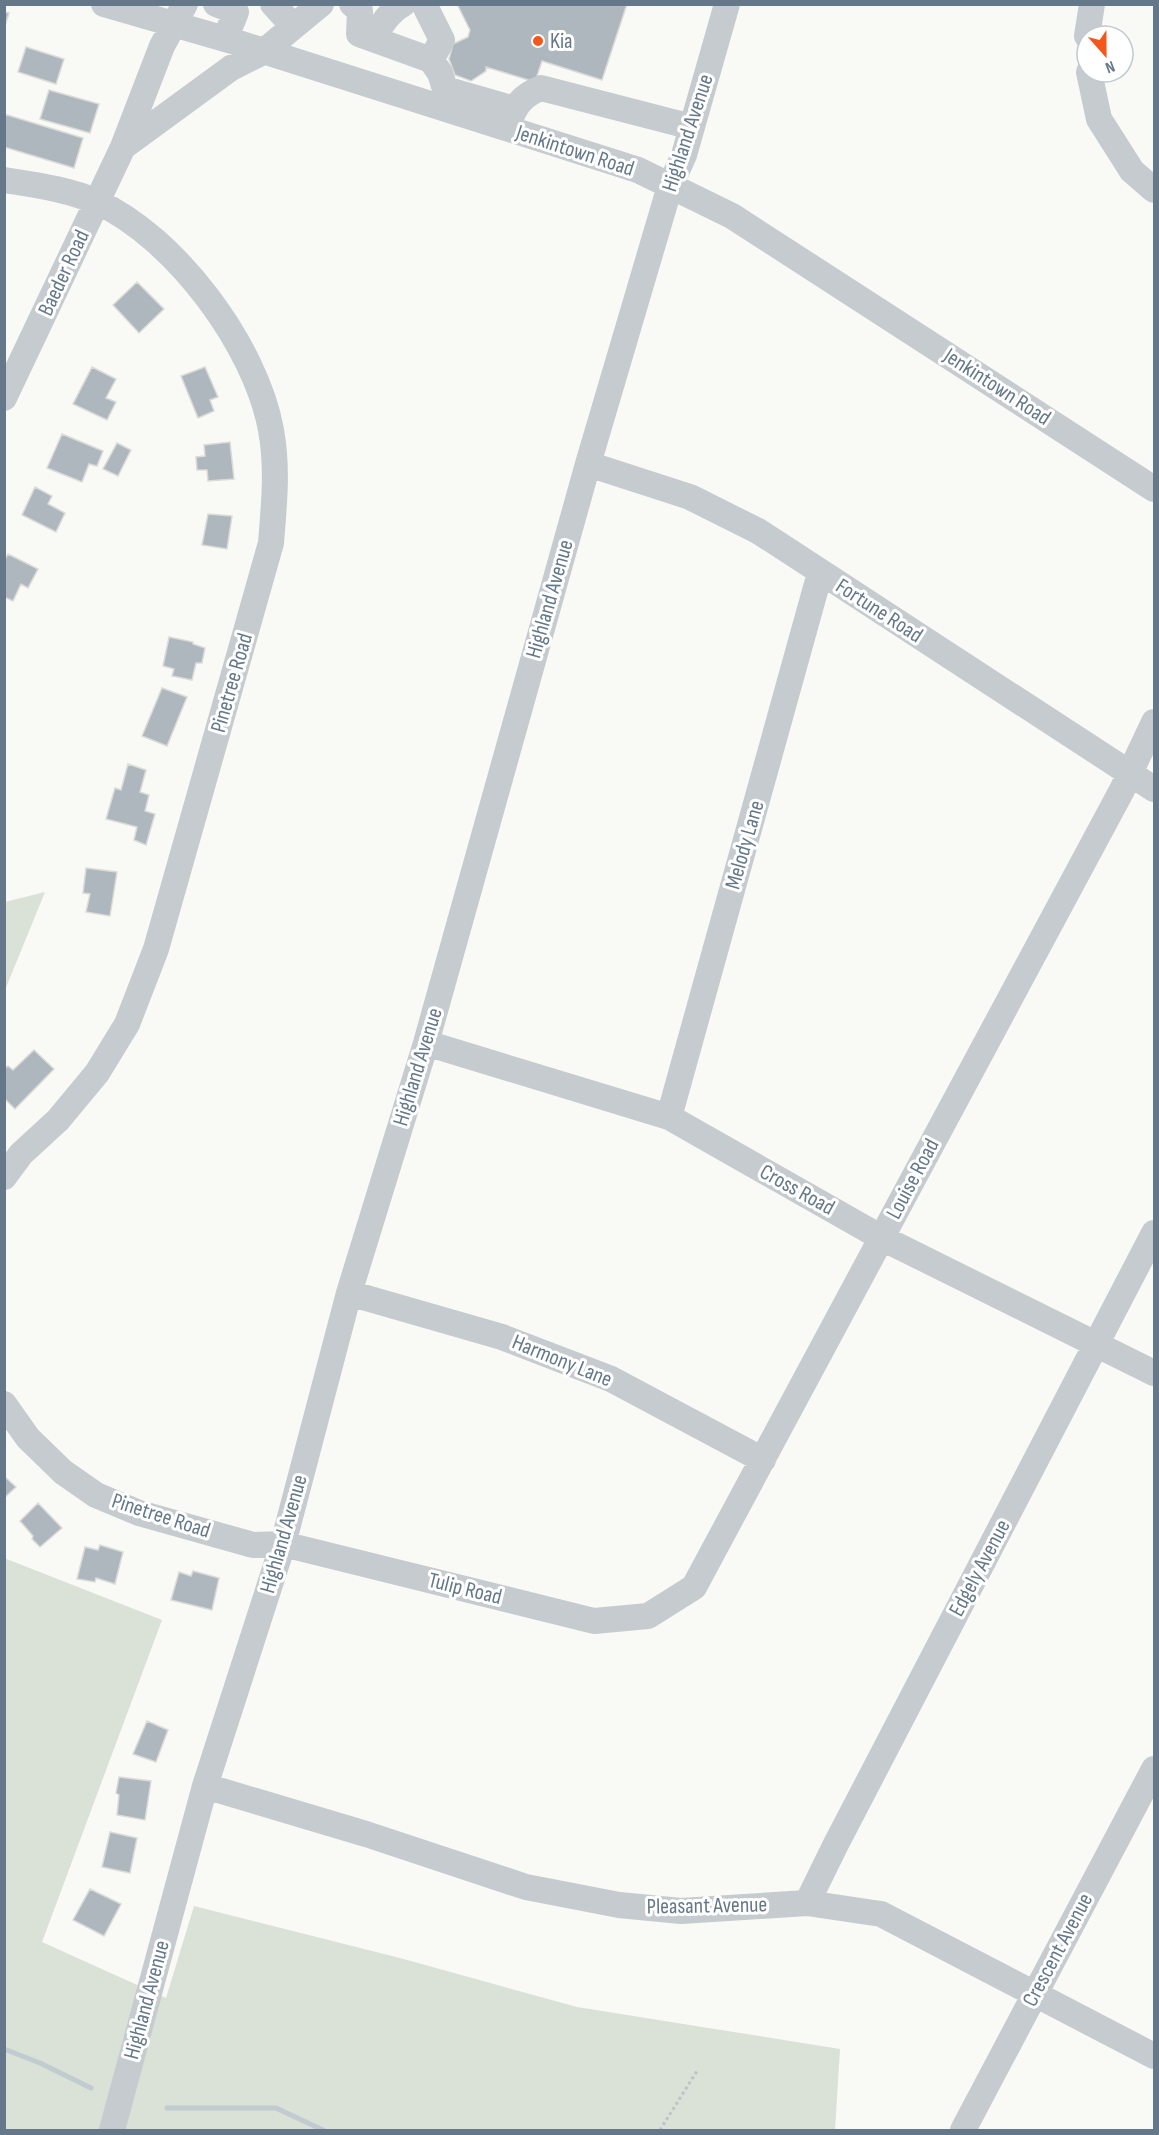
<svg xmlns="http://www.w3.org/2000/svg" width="1159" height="2135" font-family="'Sofia Sans Condensed',sans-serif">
<rect width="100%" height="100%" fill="#f9f9f6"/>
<path fill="#dae1d7" d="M45,892l-40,98v-88z
M4,1558l158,62 -120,322 124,56 28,-92 206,52 177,49 263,42 -5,81h-830z"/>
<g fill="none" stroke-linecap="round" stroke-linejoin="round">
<path stroke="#c1cbd0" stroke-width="5" d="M4,2049l36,14 51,25
M167,2108h109l47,22"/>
</g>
<path fill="#afb7be" stroke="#dbdbd8" stroke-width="1.5" d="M457,4h170l-25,76 -60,-19 -7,21 -49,-15v4l-15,10 -16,-6 -6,-16 4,-15 15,-7 2,-7z
M4,12l5,1 -5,16z
M26,47l38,12 -8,25 -38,-12z
M49,90l50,14 -9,29 -50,-14z
M4,114l79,24 -9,30 -70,-21z
M137,282l27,27 -25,24 -26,-28z
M92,367l24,12 -10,19 10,4 -9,18 -34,-16z
M205,367l13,30 -8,3 4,11 -16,7 -17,-42z
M62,434l41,17 -6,15 -8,-2 -7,18 -35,-14z
M230,442l4,37 -26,2 -1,-11h-10l-1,-13 9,-1 -1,-11z
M117,443l14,7 -13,26 -15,-7z
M35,487l17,9 -4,8 17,9 -9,19 -34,-17z
M208,514l24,2 -5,33 -25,-4z
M8,554l30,15 -10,19 -7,-4 -8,17 -9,-4v-36z
M169,637l24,5v2l12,4 -3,15h-6l-4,17 -20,-4 2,-7 -11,-3z
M162,688l25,9 -20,49 -25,-10z
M128,764l18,6 -6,22 9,3 -4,16 10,3 -9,31 -12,-5 3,-13 -31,-8 9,-31 6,2z
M86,868l31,4 -7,44 -24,-4 4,-18 -7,-1z
M34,1050l20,19 -39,40 -11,-11v-29l4,-3 5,4z
M4,1476l12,11 -12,11z
M38,1503l24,25 -22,19 -8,-8 1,-3 -13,-15z
M100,1545l23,7 -8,32 -19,-6 -1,4 -18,-3 8,-32 13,3z
M193,1571l26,7 -7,32 -41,-10 8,-28 12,4z
M147,1721l21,9 -12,32 -23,-8z
M119,1777l32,4 -6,39 -28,-5 2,-20 -3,-2z
M110,1832l27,6 -7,35 -28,-6z
M90,1889l31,15 -17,32 -31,-16z"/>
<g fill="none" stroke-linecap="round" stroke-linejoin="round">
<path stroke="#c0c3c5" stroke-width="3" stroke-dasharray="3 3" stroke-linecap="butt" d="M660,2130l37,-59"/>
<path stroke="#c6cbcf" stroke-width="26" d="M104,4l128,37 406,129 94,46 422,273
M216,4l20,8 -11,27
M273,4l20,22
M352,4l8,7 -1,23 72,26 9,13 5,16 69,20
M424,4l18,36 -11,20
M1087,36l5,-32
M373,39c8,-14 16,-27 30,-35
M1089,72l10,47 33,52 22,19
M509,123c6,-18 14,-28 32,-35l151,39
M123,147l108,-79 32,-16 58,-48
M4,180c31,5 64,9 93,22 78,35 159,144 174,228 7,38 3,75 0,113l-115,406 -29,75 -30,49 -39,47 -37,34 -17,23
M4,398l119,-251 39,-101 23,-42
M588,464l102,33 68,34 396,258
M426,1043l243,74 213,121 272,135
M669,1117l151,-544
M349,1293l153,44 109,42 152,81
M4,1404l24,34 35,34 33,23 43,18 114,32 30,-1 311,77 54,-5 46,-29 428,-797 32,-68
M205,1786l161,48 160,53 93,18 62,6 126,-8 74,11 273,142
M807,1903l29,-59 318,-611
M112,2130l93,-344 78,-242 66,-251 77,-250 162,-579 72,-244 10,-34 14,-31 43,-151
M963,2130l191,-361"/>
</g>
<circle fill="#f3571c" stroke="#fff" stroke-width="2" cx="538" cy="41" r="6"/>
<g text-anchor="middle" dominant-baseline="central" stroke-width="6" stroke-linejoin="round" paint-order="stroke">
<g font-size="22" fill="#65788a" stroke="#fff" text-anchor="start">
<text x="550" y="41">Kia</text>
</g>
<g font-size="22" fill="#65788a" stroke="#fff">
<text transform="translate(688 133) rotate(-72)">Highland Avenue</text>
<text transform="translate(575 151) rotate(18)">Jenkintown Road</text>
<text transform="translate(64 273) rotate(-65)">Baeder Road</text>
<text transform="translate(997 387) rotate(33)">Jenkintown Road</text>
<text transform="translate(550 599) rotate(-74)">Highland Avenue</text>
<text transform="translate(879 611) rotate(33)">Fortune Road</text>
<text transform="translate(232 683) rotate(-74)">Pinetree Road</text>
<text transform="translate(745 845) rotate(-74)">Melody Lane</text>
<text transform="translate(418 1067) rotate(-73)">Highland Avenue</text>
<text transform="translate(913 1179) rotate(-62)">Louise Road</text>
<text transform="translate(797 1190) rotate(29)">Cross Road</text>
<text transform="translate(562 1361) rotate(22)">Harmony Lane</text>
<text transform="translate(161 1516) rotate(18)">Pinetree Road</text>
<text transform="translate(284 1534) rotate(-74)">Highland Avenue</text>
<text transform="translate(980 1568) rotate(-62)">Edgely Avenue</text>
<text transform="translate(465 1589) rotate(14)">Tulip Road</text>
<text transform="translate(707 1906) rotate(-1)">Pleasant Avenue</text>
<text transform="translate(1058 1950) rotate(-62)">Crescent Avenue</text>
<text transform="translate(147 2000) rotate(-75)">Highland Avenue</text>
</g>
</g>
<rect width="1159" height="2135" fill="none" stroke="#65788a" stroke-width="12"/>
<g transform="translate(1105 54) rotate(159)"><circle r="28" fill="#ffffff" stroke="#c1c9d0" stroke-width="1.5"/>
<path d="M0-4.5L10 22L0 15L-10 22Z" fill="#f3571c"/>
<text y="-9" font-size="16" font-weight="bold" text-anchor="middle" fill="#65788a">N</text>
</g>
</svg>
